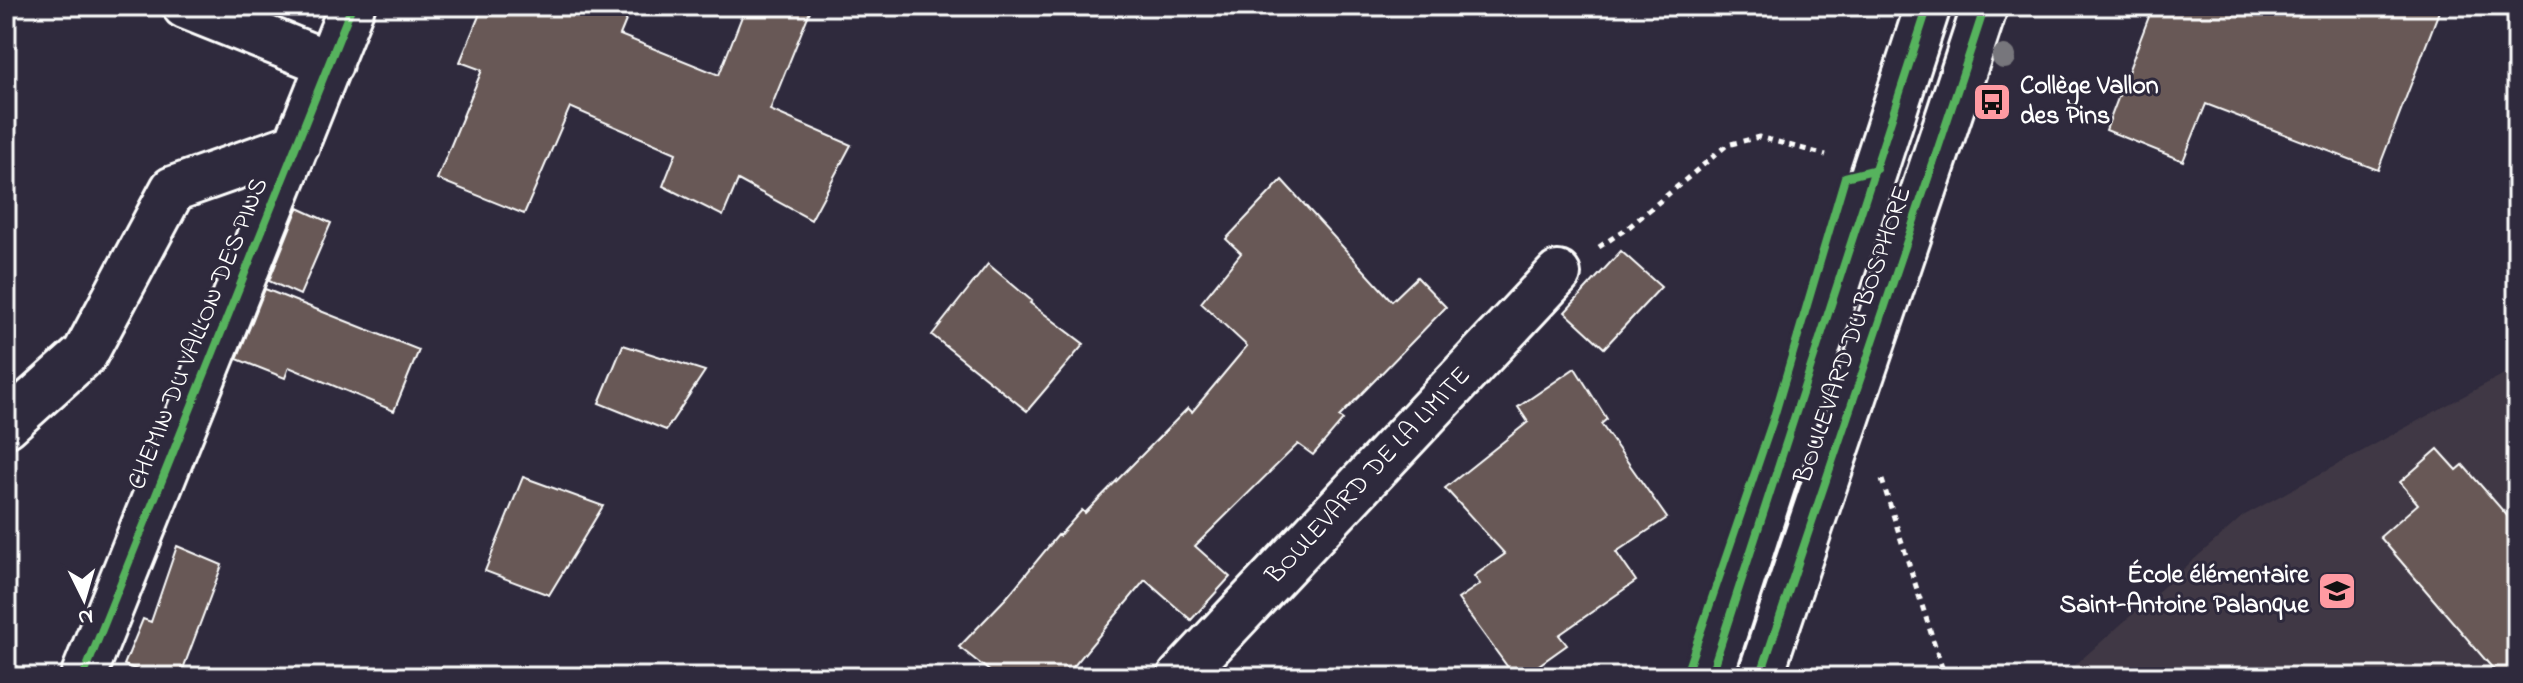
<svg xmlns="http://www.w3.org/2000/svg" width="2523" height="683" font-family="'Indie Flower',sans-serif">
<rect width="100%" height="100%" fill="#2f2a3d"/>
<filter id="ink" filterUnits="userSpaceOnUse"><feTurbulence type="fractalNoise" baseFrequency=".0125" numOctaves="2"/><feDisplacementMap in="SourceGraphic" scale="16" xChannelSelector="R" yChannelSelector="G"/><feConvolveMatrix kernelMatrix="1 2 1 2 8 2 1 2 1" color-interpolation-filters="sRGB"/></filter>
<g filter="url(#ink)">
<path fill="#403844" d="M2517,367v310h-442l-2,-10 170,-151z"/>
<path fill="#675956" stroke="#fff" stroke-width="2" d="M483,6h149l-12,29 99,40 27,-69h66l-42,104 81,35 -40,75 -73,-40 -15,36 -60,-30 13,-33 -106,-46 -46,107 -87,-35 45,-109 -22,-8z
M2153,6h288l-63,164 -172,-66 -23,57 -77,-31z
M1282,180l110,121 25,-24 29,30 -107,110 4,3 -30,35 -15,-11 -103,102 35,31 -39,43 -46,-40 -80,97h-68l-38,-30 48,-50 51,-62 1,1 23,-26 3,3 103,-105 4,4 55,-66 -46,-43 40,-50 -15,-14z
M298,208l33,15 -31,72 -31,-14z
M1621,251l40,36 -57,61 -39,-36z
M988,264l44,37 -2,2 54,41 -57,67 -95,-76z
M265,289l154,61 -25,61 -105,-44 -4,11 -48,-19z
M623,345l82,26 -39,59 -67,-27z
M1575,368l32,51 -6,5 66,94 -51,34 20,29 -77,54 8,10 -45,32h-7l-57,-78 22,-15 -6,-8 31,-22 -60,-66 83,-66 -10,-15z
M2438,449l19,21 6,-5 54,62v150h-17l-120,-140 38,-33 -18,-22z
M523,477l80,29 -54,89 -64,-24z
M177,546l45,19 -42,112h-24l-32,-12 19,-46 8,3z"/>
<g fill="none" stroke-linecap="round" stroke-linejoin="round">
<g stroke="#fff" stroke-width="50">
<path id="street" d="M185,6l145,58
M6,425l79,-71 88,-165 124,-44
M83,677l269,-671
M1180,677l378,-403"/>
</g>
<g stroke="#fff" stroke-width="50">
<path id="secondary" d="M1710,677l218,-671
M1760,677c74,-224 152,-446 225,-671"/>
</g>
<path stroke="#fff" stroke-width="5" stroke-dasharray="6 6" stroke-linecap="butt" d="M1599,247l30,-20 98,-82 32,-8 67,18
M1882,480l63,197"/>
<use href="#street" stroke="#2f2a3d" stroke-width="44"/>
<use href="#secondary" stroke="#2f2a3d" stroke-width="44"/>
<g stroke="#2f2a3d" stroke-width="13">
<path id="cycleway" d="M83,677l269,-671
M1685,677l88,-257 72,-243 32,-8
M1710,677l218,-671
M1760,677c74,-224 152,-446 225,-671"/>
</g>
<use href="#cycleway" stroke="#56b35d" stroke-width="8"/>
</g>
<circle fill="#77767b" cx="2004" cy="57" r="12"/>
</g>
<defs>
<g id="bus-square" transform="scale(2)"><rect x="-9" y="-9" width="18" height="18" rx="4" fill="#ff9aa2" stroke="#2f2a3d"/><path d="M-5-6H5V4H4V6H2V4H-2V6H-4V4H-5ZM-3.5-4V0h7V-4ZM-3.5 1.2v1.5H-2V1.2ZM2 1.2v1.5H3.5V1.2Z" fill="#111"/></g>
<g id="school-square" transform="scale(2)"><rect x="-9" y="-9" width="18" height="18" rx="4" fill="#ff9aa2" stroke="#2f2a3d"/><path d="M0-5L7-2L0 1L-7-2ZM-4 1L0 2.5L4 1V4Q0 6-4 4Z" fill="#111"/></g>
</defs>
<g fill-rule="evenodd">
<use href="#bus-square" x="1992" y="102"/>
<use href="#school-square" x="2337" y="591"/>
</g>
<g text-anchor="middle" dominant-baseline="central" stroke-width="6" stroke-linejoin="round" paint-order="stroke">
<g font-size="26" font-weight="bold" fill="#fff" stroke="#2f2a3d" text-anchor="start">
<text x="2020" y="87">Collège Vallon<tspan x="2020" dy="30">des Pins</tspan></text>
<text x="2309" y="576" text-anchor="end">École élémentaire<tspan x="2309" dy="30">Saint-Antoine Palanque</tspan></text>
</g>
<g font-size="26" fill="#fff" stroke="#2f2a3d">
<text transform="translate(199 334) rotate(-68)">CHEMIN DU VALLON DES PINS</text>
<text transform="translate(1854 335) rotate(-71)">BOULEVARD DU BOSPHORE</text>
<text transform="translate(1369 476) rotate(-47)">BOULEVARD DE LA LIMITE</text>
</g>
</g>
<rect width="2523" height="683" fill="none" stroke="#2f2a3d" stroke-width="32"/>
<rect x="16" y="16" width="2491" height="651" fill="none" stroke="#fff" stroke-width="3" filter="url(#ink)"/>
<g transform="translate(84 599) rotate(175)" stroke="#2f2a3d" stroke-width="6" paint-order="stroke">
<path d="M0-6L14 30L0 20L-14 30Z" fill="#ffffff"/>
<text y="-12" font-size="22" font-weight="bold" text-anchor="middle" fill="#ffffff">N</text>
</g>
</svg>
